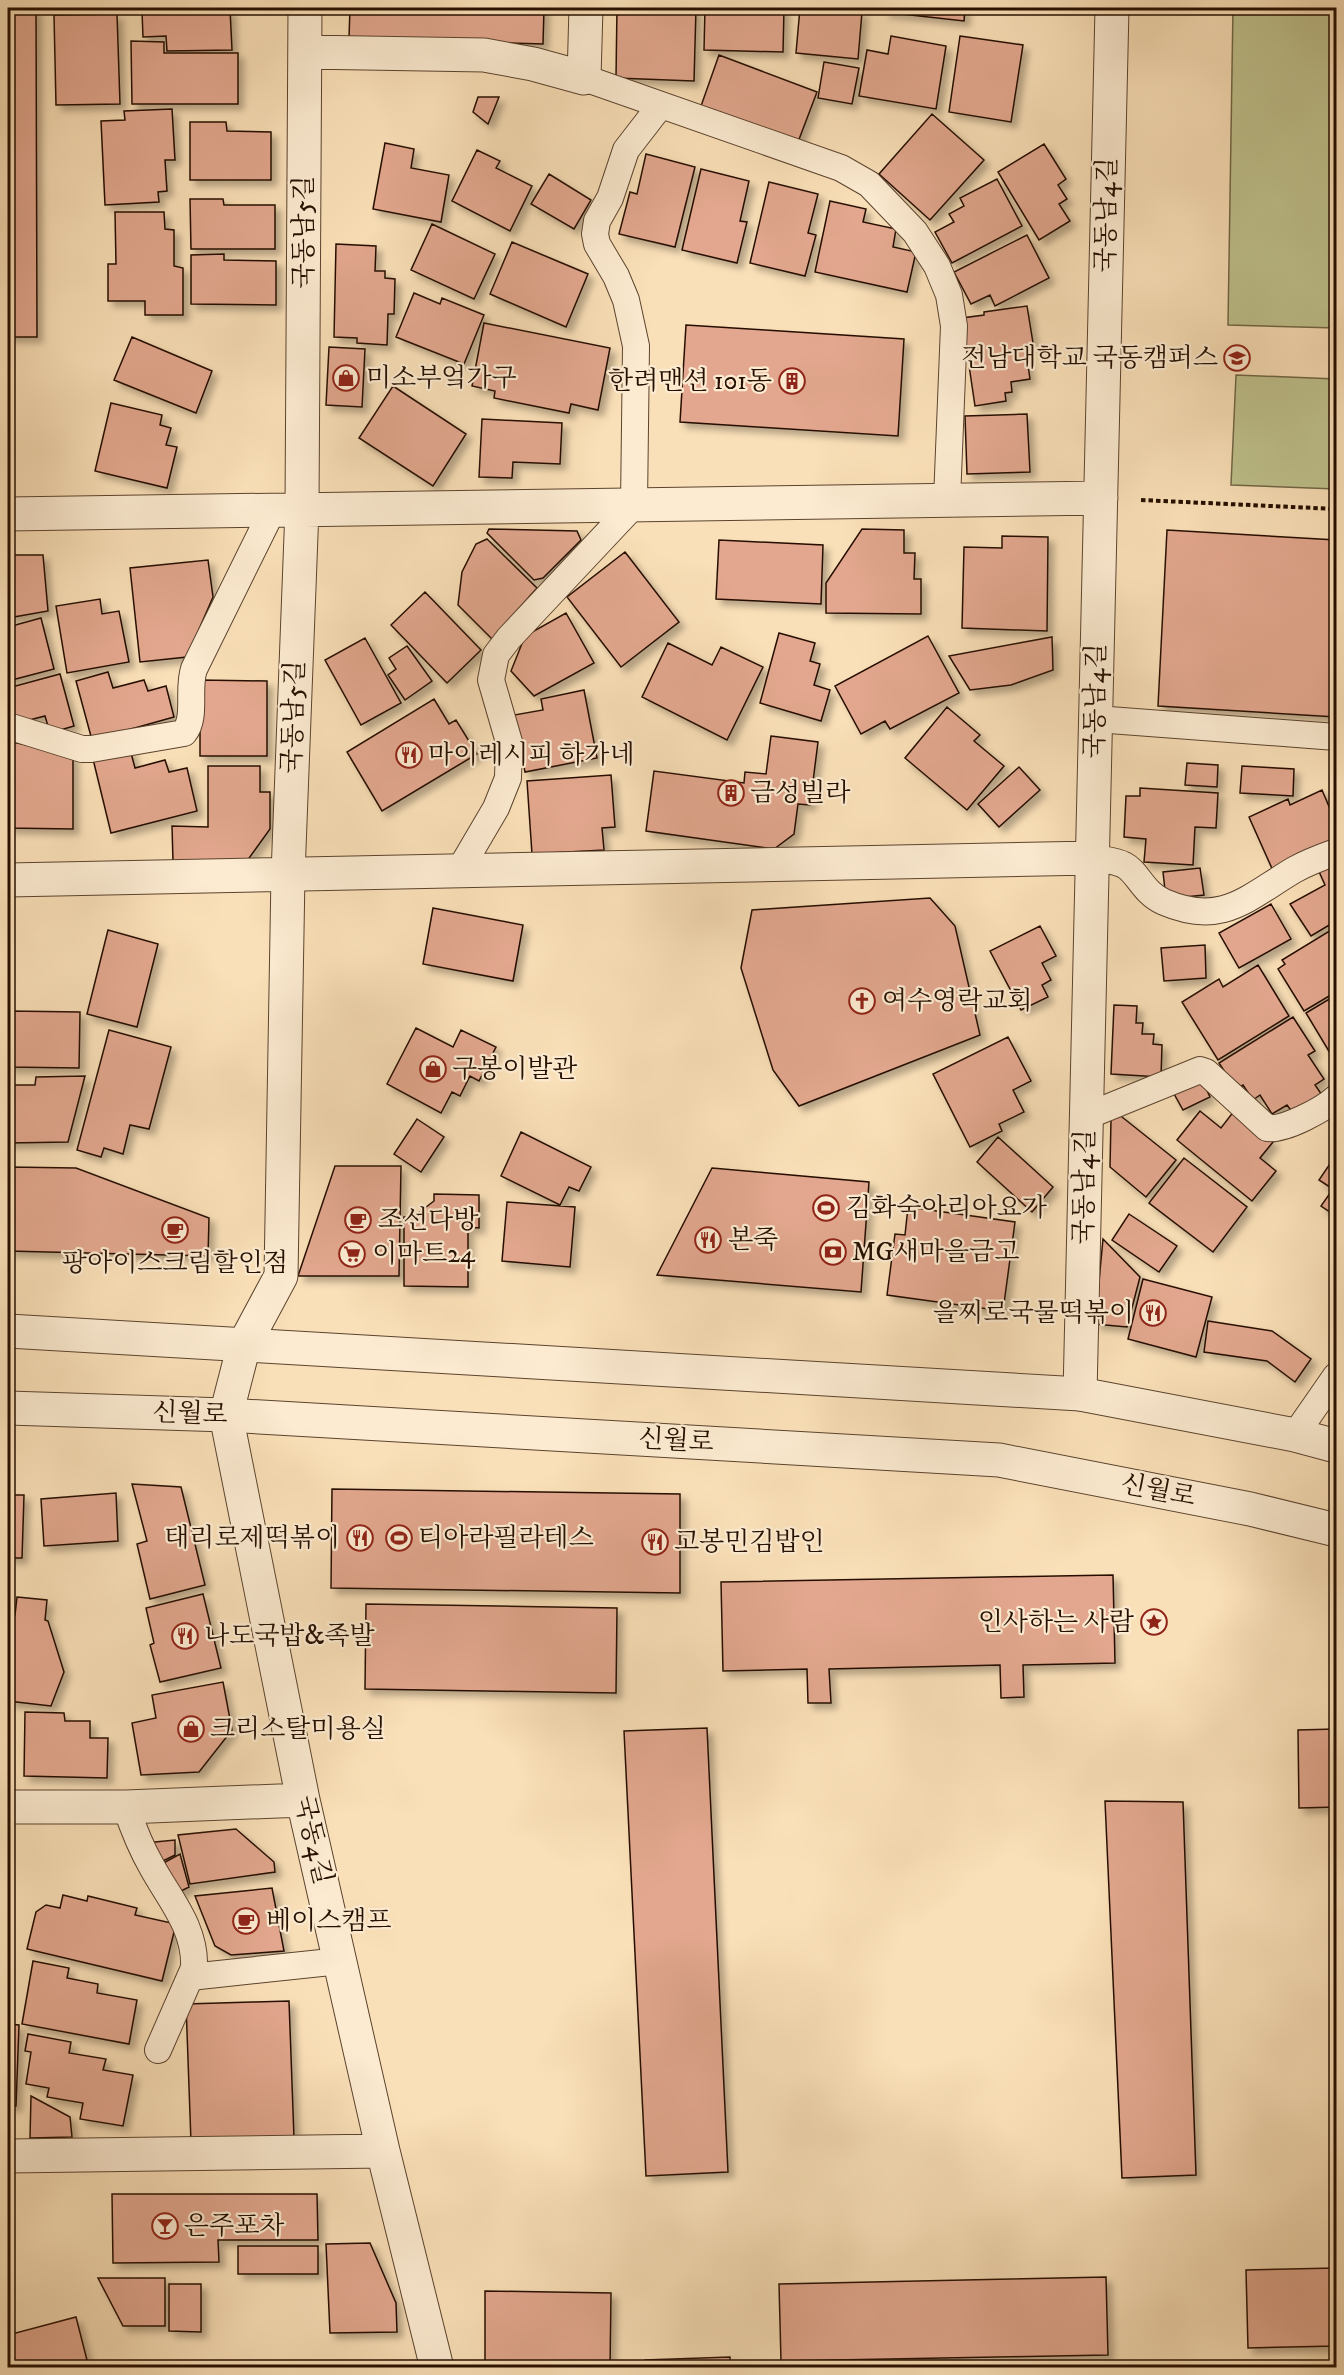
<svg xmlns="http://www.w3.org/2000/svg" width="1344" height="2375" font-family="'IM FELL DW Pica','Noto Serif KR',serif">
<defs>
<filter id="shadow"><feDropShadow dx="5.5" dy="5.5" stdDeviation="3" flood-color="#0004"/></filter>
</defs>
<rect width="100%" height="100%" fill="#fae0b8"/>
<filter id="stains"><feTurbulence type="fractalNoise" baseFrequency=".00333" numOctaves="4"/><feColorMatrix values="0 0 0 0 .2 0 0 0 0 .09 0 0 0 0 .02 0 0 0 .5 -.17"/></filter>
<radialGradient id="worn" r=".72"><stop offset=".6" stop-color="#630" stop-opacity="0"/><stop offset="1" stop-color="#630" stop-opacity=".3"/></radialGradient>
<path fill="#bfc28e" stroke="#726847" stroke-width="1.5" d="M1233,8h103v320l-108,-3z
M1236,375l100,4v110l-105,-4z"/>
<path fill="#e2a78e" stroke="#260f00" stroke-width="1.5" filter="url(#shadow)" d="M8,8h28l1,329h-29z
M350,8h194l-1,36 -194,-6z
M617,8h79l-2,73 -78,-3z
M705,8h79l-1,44 -79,-2z
M800,8l62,4 -4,47 -62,-6z
M885,8h80l-1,13 -80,-9z
M230,9l2,41 -65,1 -1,-15 -23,1 -1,-26z
M117,14l3,90 -64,1 -2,-90z
M891,36l55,10 -10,63 -77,-13 8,-46 21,4z
M960,36l63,9 -12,77 -62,-10z
M131,41l33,1v11h74v51h-106z
M719,55l98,37 -19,50 -97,-36z
M824,62l35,6 -7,36 -34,-6z
M478,97h21l-11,27 -15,-12z
M172,109l3,51h-10l2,31 -9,1 1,10 -54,3 -4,-84 24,-1 -1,-9z
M932,114l52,46 -54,60 -51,-46z
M190,122h36l1,9 44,1v48h-81z
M385,143l29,6 -3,19 38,7 -8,47 -68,-13z
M1044,144l22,35 -8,6 9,14 -8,5 11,17 -31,19 -41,-68z
M477,150l23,11 -4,7 36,18 -22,45 -58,-30z
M646,154l49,13 -20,80 -56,-13 11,-42 7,2z
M701,169l48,12 -9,40 7,1 -10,41 -55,-13z
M549,174l42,26 -17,29 -43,-25z
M997,179l25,47 -70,37 -17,-31 19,-10 -5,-8 15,-8 -4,-8z
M769,182l49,12 -10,39 8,2 -11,41 -55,-13z
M190,199h33l1,6h51v44h-84z
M830,201l36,8 -3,13 33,7 -3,18 23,5 -9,40 -92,-20z
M115,212h49l1,17 9,1v36l9,2v47h-38v-14h-37v-37h8z
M432,224l63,30 -21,45 -63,-29z
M1027,235l22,43 -54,28 -5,-11 -19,9 -17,-32z
M512,242l76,32 -22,53 -76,-33z
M336,244l40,2 -1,25h10v7l10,1 -1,35h-6l-1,31 -30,-2v-5l-23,-1z
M224,254v6l52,1v44l-85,-1v-49z
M414,293l26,11 2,-6 42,17 -20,49 -68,-27z
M1027,306l6,37 -8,2 5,34 -19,3 1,10 -7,1 1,8 -31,5 -13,-88 22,-3v-3z
M484,323l126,25 -12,62 -27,-6 -2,9 -75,-15 1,-7 -23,-5z
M686,325l218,14 -6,97 -218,-14z
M132,337l80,34 -16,42 -82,-33z
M329,347l36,2 -3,58 -36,-2z
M393,386l73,48 -33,52 -74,-48z
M111,403l51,12 -2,10 11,3 -5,17 11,2 -10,41 -72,-17z
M1027,414l3,58 -63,2 -2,-58z
M482,419l80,4 -2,41 -47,-2 -1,16 -33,-1z
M489,529l88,2 4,9 -38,38 -9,2 -47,-47z
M862,529l42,1v23h11l-1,26h7v35l-95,-1v-30z
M1167,530l169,10v177l-178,-11z
M1002,536l46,1 -1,94 -85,-3 2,-81 38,1z
M487,539l50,49 -45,51 -34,-34 4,-33 14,-28z
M719,540l104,5 -2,59 -105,-5z
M625,552l54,70 -58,45 -54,-70z
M8,555h35l5,56 -40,7z
M208,560l5,37 -26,60 -47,5 -10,-94z
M425,592l56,58 -34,33 -56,-58z
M100,599l2,15 17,-3 10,51 -62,11 -11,-67z
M566,613l28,50 -60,33 -23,-25 14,-35z
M41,618l13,51 -46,12v-54z
M779,633l36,10 -5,18 10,3 -6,21 16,5 -9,31 -61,-18z
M928,636l31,57 -69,36 -5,-8 -24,13 -26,-48z
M1052,637l1,33 -42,15 -41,5 -21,-34z
M365,638l36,65 -40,22 -36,-65z
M668,643l44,22 9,-18 42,20 -36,73 -85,-43z
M407,646l25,35 -27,19 -17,-25 8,-6 -7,-11z
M108,672l5,16 31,-8 4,11 18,-5 8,31 -82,23 -16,-59z
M60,674l14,52 -24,7 -5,-17 -31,8 -3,-12 -3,1v-25z
M200,680l67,1v75h-67z
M584,690l13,68 -72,14 -11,-57 29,-5 -2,-11z
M434,699l15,25 7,-4 21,34 -95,57 -35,-59z
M947,707l33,28 -6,6 30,25 -37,44 -62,-52z
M771,736l47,6 -8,63 -12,-1 -4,30 -20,15 -128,-18 8,-60 90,12 1,-11 21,2z
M8,741l65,14v74l-65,-1z
M130,749l5,19 30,-8 4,12 18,-4 10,43 -86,22 -18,-74z
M1187,763l31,2 -1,22 -32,-2z
M208,766h52v26h10v37l-23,32h-74l-1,-35 36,1z
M1242,766l52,3 -1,27 -53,-3z
M1019,767l21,23 -41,37 -21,-23z
M611,775l4,52 -13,1 2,22 -72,4 -5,-73z
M1140,788l78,5 -2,35 -21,-1 -2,38 -49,-3 2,-23 -22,-2 2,-41h14z
M1322,790l14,33v22l-62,28 -25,-56 39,-18 2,6z
M1336,859v62l-25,15 -21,-32 35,-19 -9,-20z
M1200,868l4,27 -38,4 -3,-27z
M930,898l25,28 25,109 -181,71 -26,-36 -32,-102 11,-58z
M1271,904l20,35 -52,29 -20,-35z
M433,908l90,17 -10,56 -90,-17z
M1040,926l16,30 -14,7 9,17 -9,5 6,12 -27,13 -31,-59z
M1336,927v65l-32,19 -26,-42 7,-5 -3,-4z
M108,930l50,14 -21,83 -50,-13z
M1205,945l1,33 -42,3 -3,-33z
M1258,965l31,51 -71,44 -36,-58 37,-23 4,8z
M1336,995v68l-30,-50z
M1114,1005l23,1 -1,17h7l-1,11h12l-1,10 9,1 -1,32 -50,-3z
M8,1011l72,1 -1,56 -71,-1z
M1293,1017l22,34 -7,4 16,24 -9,6 7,10 -29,18 -6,-8 -15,9 -12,-19 -7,5 -10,-15 -7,4 -17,-26z
M416,1028l37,19 8,-17 35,17 -17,34 -9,-5 -10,20 -8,-4 -11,21 -54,-29z
M109,1030l62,17 -22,82 -19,-4 -7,29 -19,-6 -3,9 -24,-7z
M1008,1037l23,44 -18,9 11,22 -25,12 3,7 -32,16 -37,-73z
M85,1076l-17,66 -60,1v-48h4l-1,-10h24l1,-8z
M1201,1078l9,19 -27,13 -10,-18z
M1200,1111l21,17 13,-17 39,31 -13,16 16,13 -24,30 -75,-61z
M1117,1113l59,47 -30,37 -36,-30 1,-47z
M417,1119l27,18 -23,35 -27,-18z
M521,1132l70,35 -12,24 -10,-4 -9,18 -59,-29z
M998,1137l55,50 -21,25 -55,-50z
M1336,1155v61l-15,-10 12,-17 -14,-9z
M1184,1158l63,49 -34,45 -64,-49z
M335,1166h66l-2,110h-101z
M8,1167l68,1 133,50 -1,38 -200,-5z
M712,1168l157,14 -8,110 -204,-17z
M434,1194l45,1v33l-11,-1v60l-64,-1v-69h9l21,-16z
M507,1202l68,5 -5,60 -68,-6z
M908,1207l107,15 -12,89 -116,-16 8,-61 10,1z
M1129,1214l48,32 -18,26 -47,-32z
M1103,1239l37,38 -13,50 -32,-3z
M1143,1279l69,18 -16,60 -68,-18z
M1208,1321l64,10 39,28 -16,23 -28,-21 -63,-9z
M132,1484l49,3 24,98 -55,14 -13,-55 10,-3z
M332,1489l348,5v99l-349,-5z
M116,1493l2,48 -74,5 -3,-47z
M8,1495h16l-2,63h-14z
M1113,1575l2,88 -92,2 1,32 -23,1 -1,-33 -171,4 2,34h-23l-1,-34 -84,2 -2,-89z
M203,1594l18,74 -61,14 -10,-37 4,-2 -8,-35z
M17,1597l30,3 -2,20 3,1 16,51 -13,34 -43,-5v-87l7,1z
M366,1604l251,4 -1,85 -251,-4z
M223,1682l9,48 -33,42 -58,3 -9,-52 24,-5 -4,-23z
M25,1712l39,1 1,8h25v17h18l-1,40 -83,-2z
M707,1728l21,444 -82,4 -22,-445z
M1336,1729v78l-37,1 -1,-78z
M1105,1801l78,1 13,373 -74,3z
M236,1829l38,33 1,10 -85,12 -12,-49z
M175,1840v15l-20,10 -10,-22z
M180,1854l9,33 -16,8 -17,-28z
M272,1888l12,63 -53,4 -16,-9 -20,-50z
M63,1895l24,6 1,-5 49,12 -2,7 41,9 -14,57 -135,-32 9,-37 10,-7 14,3z
M33,1961l36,7 -2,10 31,6 -1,9 40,7 -8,44 -107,-20z
M289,2001l5,137 -103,4 -5,-138z
M8,2024l11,1 -3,81h-8z
M28,2034l43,8 -2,11 37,6 -3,11 30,5 -10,51 -43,-7 3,-16 -36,-6 2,-9 -23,-4 5,-32 -6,-1z
M31,2096l39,21 2,20 -42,1z
M112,2194h205l1,46h-100l1,22 -106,1z
M370,2243l26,60 1,29 -67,1 -4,-89z
M238,2246h80v28h-80z
M1336,2268v78l-88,2 -2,-78z
M1106,2277l2,78 -327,6 -2,-77z
M98,2278h67v48h-42z
M169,2284h32v48l-32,-1z
M485,2291l126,2 -1,75h-125z
M76,2317l13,51h-81v-33z
M730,2357v11h-84l-1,-8z"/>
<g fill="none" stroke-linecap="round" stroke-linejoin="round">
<g stroke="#5b432e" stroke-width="28">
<path id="service" d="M584,78l257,90 28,16 46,48 22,34 12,29 5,31 -7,174
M1096,719l240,18
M8,726l74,23h9l93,-16c13,-16 3,-44 10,-64l79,-160
M1093,858c9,2 22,2 31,7 14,7 18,27 40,37 58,25 83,-4 130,-32 14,-8 28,-13 42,-18
M459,871l37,-63 12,-30 1,-36 -18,-62 5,-25 13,-17 125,-133 2,-159 -10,-46 -10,-24 -19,-32 -2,-10 2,-13 13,-23 16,-48 34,-44
M1087,1116l113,-46 6,2 61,56c17,3 57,-19 69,-30
M1295,1435l41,-59
M126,1807c7,21 15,41 26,60 18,33 44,61 42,101l-36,82
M190,1977l150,-16"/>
</g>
<g stroke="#5b432e" stroke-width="35">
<path id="minor" d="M305,8l-3,501 -14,366 -7,401 -37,69 -18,70 77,385 80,351 54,217
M305,52l179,3 49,9 51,14 2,-70
M8,514l1093,-16
M8,880l1085,-22
M1080,1394l32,-1386
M8,1807h118l177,-7
M8,2156l375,-5"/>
</g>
<g stroke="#5b432e" stroke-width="35">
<path id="tertiary" d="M8,1331l1072,63 215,41 41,11
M8,1408l218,7 773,45 251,49 86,21"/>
</g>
<path stroke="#260f00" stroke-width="4" stroke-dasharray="4.5 3" stroke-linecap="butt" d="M1141,500l195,9"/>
<use href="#service" stroke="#fcebd1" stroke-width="26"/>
<use href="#minor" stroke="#fcebd1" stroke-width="33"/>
<use href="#tertiary" stroke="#fcebd1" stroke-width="33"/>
</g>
<defs>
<g id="university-ring" transform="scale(1.35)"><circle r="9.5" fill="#fcebd1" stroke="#8f2418" stroke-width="1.5"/><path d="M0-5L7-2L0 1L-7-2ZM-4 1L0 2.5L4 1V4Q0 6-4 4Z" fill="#8f2418"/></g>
<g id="shop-ring" transform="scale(1.35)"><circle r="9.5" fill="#fcebd1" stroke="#8f2418" stroke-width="1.5"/><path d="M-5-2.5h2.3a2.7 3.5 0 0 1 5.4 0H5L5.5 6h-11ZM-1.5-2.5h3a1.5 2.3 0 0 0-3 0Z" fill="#8f2418"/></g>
<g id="building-ring" transform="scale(1.35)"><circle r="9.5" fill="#fcebd1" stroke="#8f2418" stroke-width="1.5"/><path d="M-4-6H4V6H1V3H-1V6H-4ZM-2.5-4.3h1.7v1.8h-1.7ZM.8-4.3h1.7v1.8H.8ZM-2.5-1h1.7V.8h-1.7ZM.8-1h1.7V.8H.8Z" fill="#8f2418"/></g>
<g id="restaurant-ring" transform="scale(1.35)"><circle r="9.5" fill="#fcebd1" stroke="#8f2418" stroke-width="1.5"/><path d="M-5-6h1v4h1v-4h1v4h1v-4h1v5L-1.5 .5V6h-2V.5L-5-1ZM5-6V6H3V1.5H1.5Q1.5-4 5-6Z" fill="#8f2418"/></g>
<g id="church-ring" transform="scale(1.35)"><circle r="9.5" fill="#fcebd1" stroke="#8f2418" stroke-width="1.5"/><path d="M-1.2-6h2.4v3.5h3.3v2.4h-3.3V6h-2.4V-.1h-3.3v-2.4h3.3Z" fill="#8f2418"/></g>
<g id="stadium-ring" transform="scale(1.35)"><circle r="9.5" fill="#fcebd1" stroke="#8f2418" stroke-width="1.5"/><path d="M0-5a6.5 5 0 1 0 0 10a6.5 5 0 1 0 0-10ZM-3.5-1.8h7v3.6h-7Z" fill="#8f2418"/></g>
<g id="cafe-ring" transform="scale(1.35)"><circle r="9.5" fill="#fcebd1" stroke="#8f2418" stroke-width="1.5"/><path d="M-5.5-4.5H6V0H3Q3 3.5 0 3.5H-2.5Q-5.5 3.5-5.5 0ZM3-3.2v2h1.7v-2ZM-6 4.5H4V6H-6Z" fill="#8f2418"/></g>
<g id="bank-ring" transform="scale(1.35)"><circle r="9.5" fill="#fcebd1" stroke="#8f2418" stroke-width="1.5"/><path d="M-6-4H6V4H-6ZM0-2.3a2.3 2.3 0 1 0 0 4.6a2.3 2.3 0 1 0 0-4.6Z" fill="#8f2418"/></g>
<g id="supermarket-ring" transform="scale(1.35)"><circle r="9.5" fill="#fcebd1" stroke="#8f2418" stroke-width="1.5"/><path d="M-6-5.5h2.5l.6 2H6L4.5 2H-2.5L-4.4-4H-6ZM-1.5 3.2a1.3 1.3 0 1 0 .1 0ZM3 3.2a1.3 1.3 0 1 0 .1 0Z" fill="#8f2418"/></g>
<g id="sight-ring" transform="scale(1.35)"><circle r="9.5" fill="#fcebd1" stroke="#8f2418" stroke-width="1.5"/><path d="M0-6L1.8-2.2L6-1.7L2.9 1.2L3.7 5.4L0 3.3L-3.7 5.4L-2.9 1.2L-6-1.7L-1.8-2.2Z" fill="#8f2418"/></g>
<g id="bar-ring" transform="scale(1.35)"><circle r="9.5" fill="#fcebd1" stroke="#8f2418" stroke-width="1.5"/><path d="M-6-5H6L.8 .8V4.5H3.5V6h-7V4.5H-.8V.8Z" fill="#8f2418"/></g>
</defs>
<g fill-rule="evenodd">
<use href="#university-ring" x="1237" y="358"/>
<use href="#shop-ring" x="346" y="378"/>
<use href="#building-ring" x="792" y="381"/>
<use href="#restaurant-ring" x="409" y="755"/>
<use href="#building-ring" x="731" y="793"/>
<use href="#church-ring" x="862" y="1001"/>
<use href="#shop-ring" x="433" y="1069"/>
<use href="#stadium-ring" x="826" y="1208"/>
<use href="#cafe-ring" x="358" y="1220"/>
<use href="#cafe-ring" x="175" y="1230"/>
<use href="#restaurant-ring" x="708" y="1240"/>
<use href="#bank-ring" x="833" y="1252"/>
<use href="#supermarket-ring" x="352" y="1254"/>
<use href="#restaurant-ring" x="1153" y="1313"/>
<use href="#restaurant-ring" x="360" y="1538"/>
<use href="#stadium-ring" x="399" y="1538"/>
<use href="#restaurant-ring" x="655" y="1542"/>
<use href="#sight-ring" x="1154" y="1622"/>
<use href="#restaurant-ring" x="185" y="1636"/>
<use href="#shop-ring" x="191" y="1729"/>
<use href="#cafe-ring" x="246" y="1921"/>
<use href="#bar-ring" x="165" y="2226"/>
</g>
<g text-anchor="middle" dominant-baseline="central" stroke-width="4.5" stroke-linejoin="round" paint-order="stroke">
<g font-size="26" fill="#260f00" stroke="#fcebd1">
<text transform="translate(1107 215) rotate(-89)">국동남4길</text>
<text transform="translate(304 232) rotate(-90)">국동남5길</text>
<text transform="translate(1096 701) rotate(-89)">국동남4길</text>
<text transform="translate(294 717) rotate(-88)">국동남5길</text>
<text transform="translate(1085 1187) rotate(-89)">국동남4길</text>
<text transform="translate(190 1414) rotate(2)">신월로</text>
<text transform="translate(676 1441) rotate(3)">신월로</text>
<text transform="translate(1158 1491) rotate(11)">신월로</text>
<text transform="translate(313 1840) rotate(77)">국동4길</text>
</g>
<g font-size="26" fill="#260f00" stroke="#fcebd1" text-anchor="start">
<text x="1218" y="358" text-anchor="end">전남대학교 국동캠퍼스</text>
<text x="366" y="378">미소부엌가구</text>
<text x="772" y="381" text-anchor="end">한려맨션 101동</text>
<text x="428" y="755">마이레시피 하가네</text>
<text x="750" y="793">금성빌라</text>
<text x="882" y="1001">여수영락교회</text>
<text x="452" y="1069">구봉이발관</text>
<text x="846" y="1208">김화숙아리아요가</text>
<text x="378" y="1220">조선다방</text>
<text x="728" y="1240">본죽</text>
<text x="852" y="1252">MG새마을금고</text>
<text x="372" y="1254">이마트24</text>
<text x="175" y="1263" text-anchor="middle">팡아이스크림할인점</text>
<text x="1134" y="1313" text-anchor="end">을찌로국물떡볶이</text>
<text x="340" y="1538" text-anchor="end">태리로제떡볶이</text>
<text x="418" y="1538">티아라필라테스</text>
<text x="674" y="1542">고봉민김밥인</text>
<text x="1134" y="1622" text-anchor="end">인사하는 사람</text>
<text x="204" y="1636">나도국밥&amp;족발</text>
<text x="210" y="1729">크리스탈미용실</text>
<text x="266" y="1921">베이스캠프</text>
<text x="184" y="2226">은주포차</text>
</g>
</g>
<rect width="1344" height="2375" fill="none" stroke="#fae0b8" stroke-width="30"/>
<rect x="9" y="9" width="1326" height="2357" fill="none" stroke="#260f00" stroke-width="3"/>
<rect x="15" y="15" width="1314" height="2345" fill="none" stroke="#260f00" stroke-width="1.5"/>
<rect width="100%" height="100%" filter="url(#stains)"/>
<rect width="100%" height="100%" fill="url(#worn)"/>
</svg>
